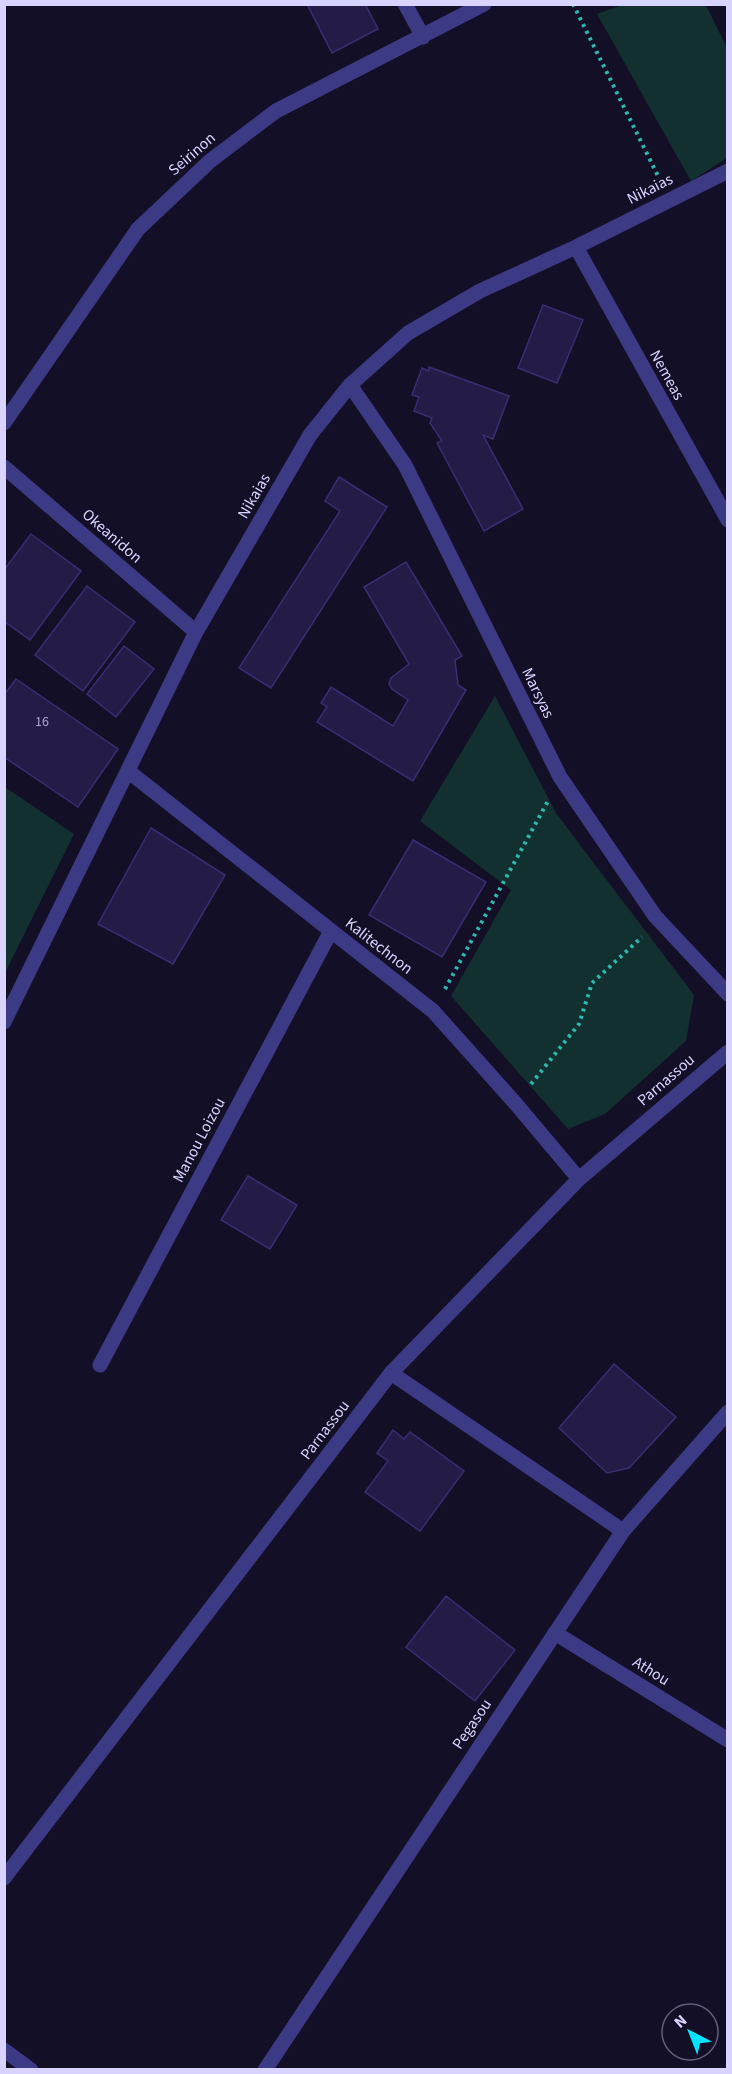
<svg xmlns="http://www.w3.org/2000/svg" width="732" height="2074" font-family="'Source Sans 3',sans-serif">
<rect width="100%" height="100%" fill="#130f26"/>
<path fill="#12302f" d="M622,5h84l21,43v110l-36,23 -94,-167z
M495,696l61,117 138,182 -8,46 -81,73 -37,15 -117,-133 60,-106 -91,-69z
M5,787l69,47 -69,139z"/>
<path fill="#241b47" stroke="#3b2d73" stroke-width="1.5" d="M307,4h58l13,25 -46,24z
M543,305l40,15 -26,63 -39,-15z
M429,367l80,29 -16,43 -10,-4 40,74 -39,22 -47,-88 5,-2 -12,-18 2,-5 -18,-7 5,-14 -7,-2 10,-27 7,3z
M339,477l48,30 -116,181 -32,-20 101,-157 -15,-10z
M31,534l50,37 -51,69 -26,-19v-51z
M406,562l56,94 -7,4 3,25 8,5 -53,91 -96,-59 10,-15 -6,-4 10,-16 62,39 15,-26 -16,-11 -3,-5 2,-6 18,-14 -45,-77z
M87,586l48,36 -52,69 -48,-36z
M124,646l30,23 -38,48 -29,-23z
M16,679l102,70 -40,58 -74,-50v-62z
M151,828l74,47 -52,89 -75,-40z
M413,840l73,42 -44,75 -73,-42z
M248,1176l49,29 -27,44 -49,-29z
M614,1364l62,53 -47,51 -22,5 -48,-45z
M393,1430l11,9 6,-7 54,39 -44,60 -55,-39 23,-31 -11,-8z
M446,1596l69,54 -40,51 -69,-54z"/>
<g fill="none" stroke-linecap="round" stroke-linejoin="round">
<path stroke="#2fb8b0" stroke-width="4" stroke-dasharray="3 4.5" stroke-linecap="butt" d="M573,4l87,176
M445,989l103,-188
M531,1084l48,-60 13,-41 50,-46"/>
<path stroke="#3d3a85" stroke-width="15" d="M405,4l18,33
M576,247l152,273
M350,385l55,80 155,312 95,139 73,78
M4,423l134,-194 72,-68 66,-50 208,-107
M4,467l192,165
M128,771l305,240 83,93 63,75
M4,1022l192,-390 114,-197 40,-50 58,-52 72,-42 96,-44 152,-76
M100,1365l231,-434
M391,1373l232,158
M555,1633l173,107
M4,1878l387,-505 188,-194 149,-127
M4,2050l27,20"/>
<path stroke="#3d3a85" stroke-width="15" d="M265,2070l358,-539 105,-119"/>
</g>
<g text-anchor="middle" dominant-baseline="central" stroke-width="4.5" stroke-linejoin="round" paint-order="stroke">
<g font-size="14" fill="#aca6d1">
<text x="42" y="722">16</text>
</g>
<g font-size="16" fill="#d9d4ff" stroke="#130f26">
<text transform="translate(192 154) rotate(-41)">Seirinon</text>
<text transform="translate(650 189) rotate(-27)">Nikaias</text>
<text transform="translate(667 375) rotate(61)">Nemeas</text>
<text transform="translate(254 496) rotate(-60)">Nikaias</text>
<text transform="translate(112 536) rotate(41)">Okeanidon</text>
<text transform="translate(538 693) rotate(64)">Marsyas</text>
<text transform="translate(379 946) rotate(38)">Kalitechnon</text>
<text transform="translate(666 1080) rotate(-41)">Parnassou</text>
<text transform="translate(199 1140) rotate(-62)">Manou Loizou</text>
<text transform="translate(325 1430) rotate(-53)">Parnassou</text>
<text transform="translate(651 1671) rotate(32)">Athou</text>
<text transform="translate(472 1724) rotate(-56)">Pegasou</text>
</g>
</g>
<rect width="732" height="2074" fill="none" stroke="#d9d4ff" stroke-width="12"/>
<g transform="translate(690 2032) rotate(318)"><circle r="28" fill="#130f26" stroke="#625e7d" stroke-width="1.5"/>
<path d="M0-4.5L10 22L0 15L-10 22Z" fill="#00e5ff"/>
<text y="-9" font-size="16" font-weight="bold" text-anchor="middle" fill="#d9d4ff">N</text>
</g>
</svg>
